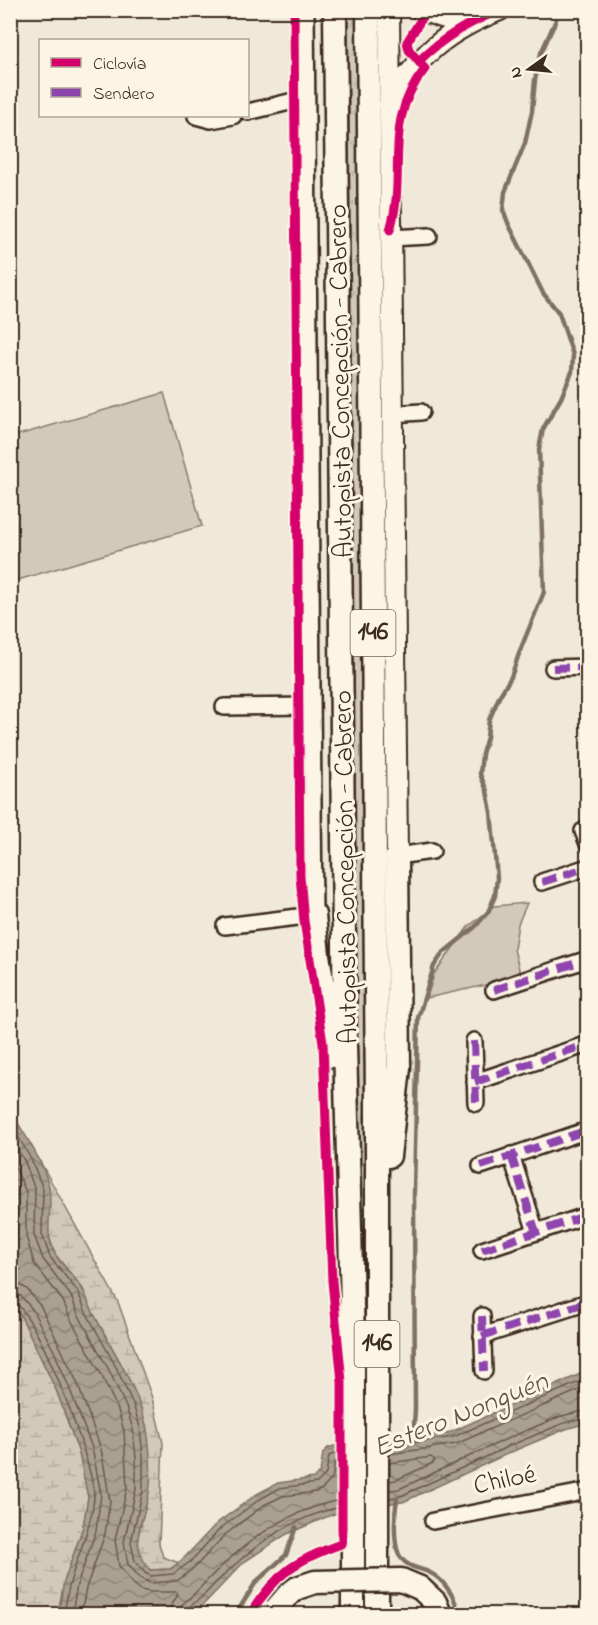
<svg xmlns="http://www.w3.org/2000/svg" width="598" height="1625" font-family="'Indie Flower',sans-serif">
<defs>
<pattern id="grass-tufts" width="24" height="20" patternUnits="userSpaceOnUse" patternTransform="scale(1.5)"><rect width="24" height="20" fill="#d2c9ba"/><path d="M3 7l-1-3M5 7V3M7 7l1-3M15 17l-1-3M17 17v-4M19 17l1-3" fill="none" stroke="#b5ad9f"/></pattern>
<pattern id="wetland-marsh" width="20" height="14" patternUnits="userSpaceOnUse" patternTransform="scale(1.5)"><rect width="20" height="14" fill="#d2c9ba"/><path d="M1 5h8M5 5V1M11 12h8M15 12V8" fill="none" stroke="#b5ad9f"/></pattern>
<pattern id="water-waves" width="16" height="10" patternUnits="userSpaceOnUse" patternTransform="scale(1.5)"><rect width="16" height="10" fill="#aaa091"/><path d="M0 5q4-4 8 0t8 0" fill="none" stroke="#8c8376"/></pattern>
</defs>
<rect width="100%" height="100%" fill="#f0e9d9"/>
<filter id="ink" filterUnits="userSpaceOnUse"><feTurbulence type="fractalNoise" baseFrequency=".0167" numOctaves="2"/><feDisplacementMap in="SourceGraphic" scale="12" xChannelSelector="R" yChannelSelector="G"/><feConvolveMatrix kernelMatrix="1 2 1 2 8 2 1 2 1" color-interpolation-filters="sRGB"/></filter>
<g filter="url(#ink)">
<path fill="url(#grass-tufts)" stroke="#867a6c" stroke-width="1.5" d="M348,11h10l10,1344 -10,-233z"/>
<path fill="url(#wetland-marsh)" stroke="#867a6c" stroke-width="1.5" d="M37,1156l81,146 34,96 11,45 -4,101 4,13 16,6 -9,6 -20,1 -10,-12 -3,-17 12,-50v-33l-3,-32 -7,-23 -18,-39 -31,-57 -7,-18 -28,-35 -7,-21 1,-45z
M10,1303l12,15 35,74 22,61 9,44 -5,30 -19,55 -6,32h-47z"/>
<path fill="#d2c9ba" stroke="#867a6c" stroke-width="1.5" d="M164,393l38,133 -191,56v-145z
M527,903l-9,21 -4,25 7,28 -94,21 7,-24 34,-47 26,-21z"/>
<path fill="url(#water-waves)" stroke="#7e7163" stroke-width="1.5" d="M10,1110c14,24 33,50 39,77 4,23 -6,45 6,67 7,13 21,23 28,36 3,5 4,11 7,16 19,40 46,76 56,119 4,18 6,50 3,68 -6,31 -22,49 1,77l21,-1 14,-12 32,-34 40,-29 21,-11 36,-5 6,-6 3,-19 5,-5 13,-4 53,-4 57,-8 136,-61v52l-21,6 -48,20 -115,53 -39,4 -33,9 -46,20 -41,27 -40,42 -15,10h-131l6,-32 19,-55 5,-30 -9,-44 -22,-61 -35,-74 -11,-15z"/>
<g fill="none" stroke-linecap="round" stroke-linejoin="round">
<path stroke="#67594c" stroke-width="1.5" d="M10,1122l21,37 12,30 -1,45 8,23 28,35 7,18 31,57 17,37 7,23 3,31v32l-12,52 4,19 10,12 6,3 22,-2 17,-12 31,-34 39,-29 20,-11 37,-5 9,-9 3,-18 11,-5
M10,1137l15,25 10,28 -1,45 9,24 28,37 7,18 31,56 17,37 7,22 3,29v31l-12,53 4,22 12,14 10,5 27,-2 18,-14 31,-33 38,-29 19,-9 33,-4 6,-3 10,-10 3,-18 5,-2
M10,1156l16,36v44l8,27 29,38 7,17 31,56 17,36 6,21 3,57 -12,52 4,26 14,18 8,6 9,2h27l1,3 -7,10 -1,9
M10,1284h8l9,5 14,18 36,75 24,67 9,52 -5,33 -19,54 -5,26
M10,1293l11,3 11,13 22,42 15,36 23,61 9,46 -5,37 -19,54 -5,29
M10,1300c25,3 87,172 84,199 -4,32 -16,54 -24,84 -3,10 -4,21 -6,31
M390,1446l63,-9 135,-59
M390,1454l66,-10 132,-58
M390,1463l41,-6 4,3 -2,3 -37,17 -6,1
M390,1490l9,-1 114,-53 48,-20 27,-6
M390,1498l11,-2 115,-53 48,-20 24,-5
M179,1614c1,-12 11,-15 19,-24 40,-43 83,-78 142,-90
M187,1614c1,-9 11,-13 18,-20 38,-40 79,-75 135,-87"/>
<path stroke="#7e7163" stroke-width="4.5" d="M413,1442l2,-33 -1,-218 4,-173 16,-52 9,-13 32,-26 13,-15 7,-16 2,-18 -6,-66 -4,-21 -7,-17 2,-20 5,-17 2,-17 11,-25 11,-18 10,-29 23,-56 -5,-143 4,-20 18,-31 11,-26 1,-17 -14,-42 -16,-20 -34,-68 -6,-15 2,-18 20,-49 7,-32 3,-31 6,-27 15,-33
M397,1497c-2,14 -5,49 4,61 8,11 23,10 33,17 12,8 23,25 24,39
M236,1614l20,-32 30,-27 10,-28"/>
<g stroke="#3b2a1e" stroke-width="20">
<path id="minor" d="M248,112l58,-14
M196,116l15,4 22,-4
M390,238l39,-2
M392,414l29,-2
M553,668l35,-1
M224,707l87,-1
M583,831l5,13
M397,856l35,-5
M542,882l46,-15
M225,926l89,-11 -8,-905
M494,990l94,-31
M474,1041l2,62
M475,1082l113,-38
M511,1155l25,77
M481,1166l107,-36
M482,1250l106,-35
M482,1316l2,55
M482,1336l106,-34
M433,1521l155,-30"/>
</g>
<g stroke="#3b2a1e" stroke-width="24">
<path id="major" d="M389,10l8,846
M421,10l30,10 24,-1
M389,105c27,-49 59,-75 111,-95"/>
</g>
<g stroke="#3b2a1e" stroke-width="27">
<path id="highway" d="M335,10l10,1035 8,296v273
M368,10l9,1092v512
M314,915l4,40 16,101
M389,1156l10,-88 -2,-212
M420,1588l15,14 5,12"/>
</g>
<use href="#minor" stroke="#fcf5e5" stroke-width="15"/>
<use href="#major" stroke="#fcf5e5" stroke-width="20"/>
<use href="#highway" stroke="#fcf5e5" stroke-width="22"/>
<g stroke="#3b2a1e" stroke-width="27" stroke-linecap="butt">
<path id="highway-bridge" d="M276,1609l13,-15 8,-6 18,-6 86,-2 19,8"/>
</g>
<use href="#highway-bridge" stroke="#fcf5e5" stroke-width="22"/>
<path stroke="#8e44ad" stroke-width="8" stroke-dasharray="15 8" stroke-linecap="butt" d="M553,668l35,-1
M542,882l46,-15
M494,990l94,-31
M474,1041l2,62
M475,1082l113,-38
M511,1155l25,77
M481,1166l107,-36
M482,1250l106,-35
M482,1316l2,55
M482,1336l106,-34"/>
<g stroke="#fcf5e5" stroke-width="13">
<path id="cycleway" d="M419,61c24,-24 50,-39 81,-51
M390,230c18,-58 -9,-107 35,-161l-16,-19 -2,-8 20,-32
M250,1614c26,-41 46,-54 91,-70l1,-4v-158l-10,-101 -9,-238 -19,-122 -4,-45 -6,-866"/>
</g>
<use href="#cycleway" stroke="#d6006c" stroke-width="9"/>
</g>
</g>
<g text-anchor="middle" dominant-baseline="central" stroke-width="6" stroke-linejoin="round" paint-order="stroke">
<g fill="#fcf5e5" stroke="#75675a" stroke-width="1.5">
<rect x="350.5" y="610" width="45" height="46" rx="4.5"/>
<rect x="354.5" y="1321" width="45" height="46" rx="4.5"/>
</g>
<g font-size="26" font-weight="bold" fill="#3b2a1e">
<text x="373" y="633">146</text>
<text x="377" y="1344">146</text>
</g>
<g font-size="27" fill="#3b2a1e" stroke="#fcf5e5">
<text transform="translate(342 381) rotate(-91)">Autopista Concepción - Cabrero</text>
<text transform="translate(347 867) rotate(-91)">Autopista Concepción - Cabrero</text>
<text transform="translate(505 1481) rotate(-11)">Chiloé</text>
</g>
<g font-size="28" font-style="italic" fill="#625346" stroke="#fcf5e5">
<text transform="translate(461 1416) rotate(-22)">Estero Nonguén</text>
</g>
</g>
<rect width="598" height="1625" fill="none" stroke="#fcf5e5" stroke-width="36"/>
<rect x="18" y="18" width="562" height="1589" fill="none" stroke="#3b2a1e" stroke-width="2" filter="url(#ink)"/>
<rect x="39" y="39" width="210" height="78" fill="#fcf5e5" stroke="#afa495" stroke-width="1.5"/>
<rect x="51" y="58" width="30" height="9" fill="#d6006c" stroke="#afa495" stroke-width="1.5"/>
<text x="93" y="69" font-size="18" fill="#3b2a1e">Ciclovía</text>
<rect x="51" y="88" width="30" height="9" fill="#8e44ad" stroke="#afa495" stroke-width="1.5"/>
<text x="93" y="99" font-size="18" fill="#3b2a1e">Sendero</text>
<g transform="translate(529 69) rotate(255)" stroke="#fcf5e5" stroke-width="4.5" paint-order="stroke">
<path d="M0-4.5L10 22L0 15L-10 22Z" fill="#3b2a1e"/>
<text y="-9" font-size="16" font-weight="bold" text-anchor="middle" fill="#3b2a1e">N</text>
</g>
</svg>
